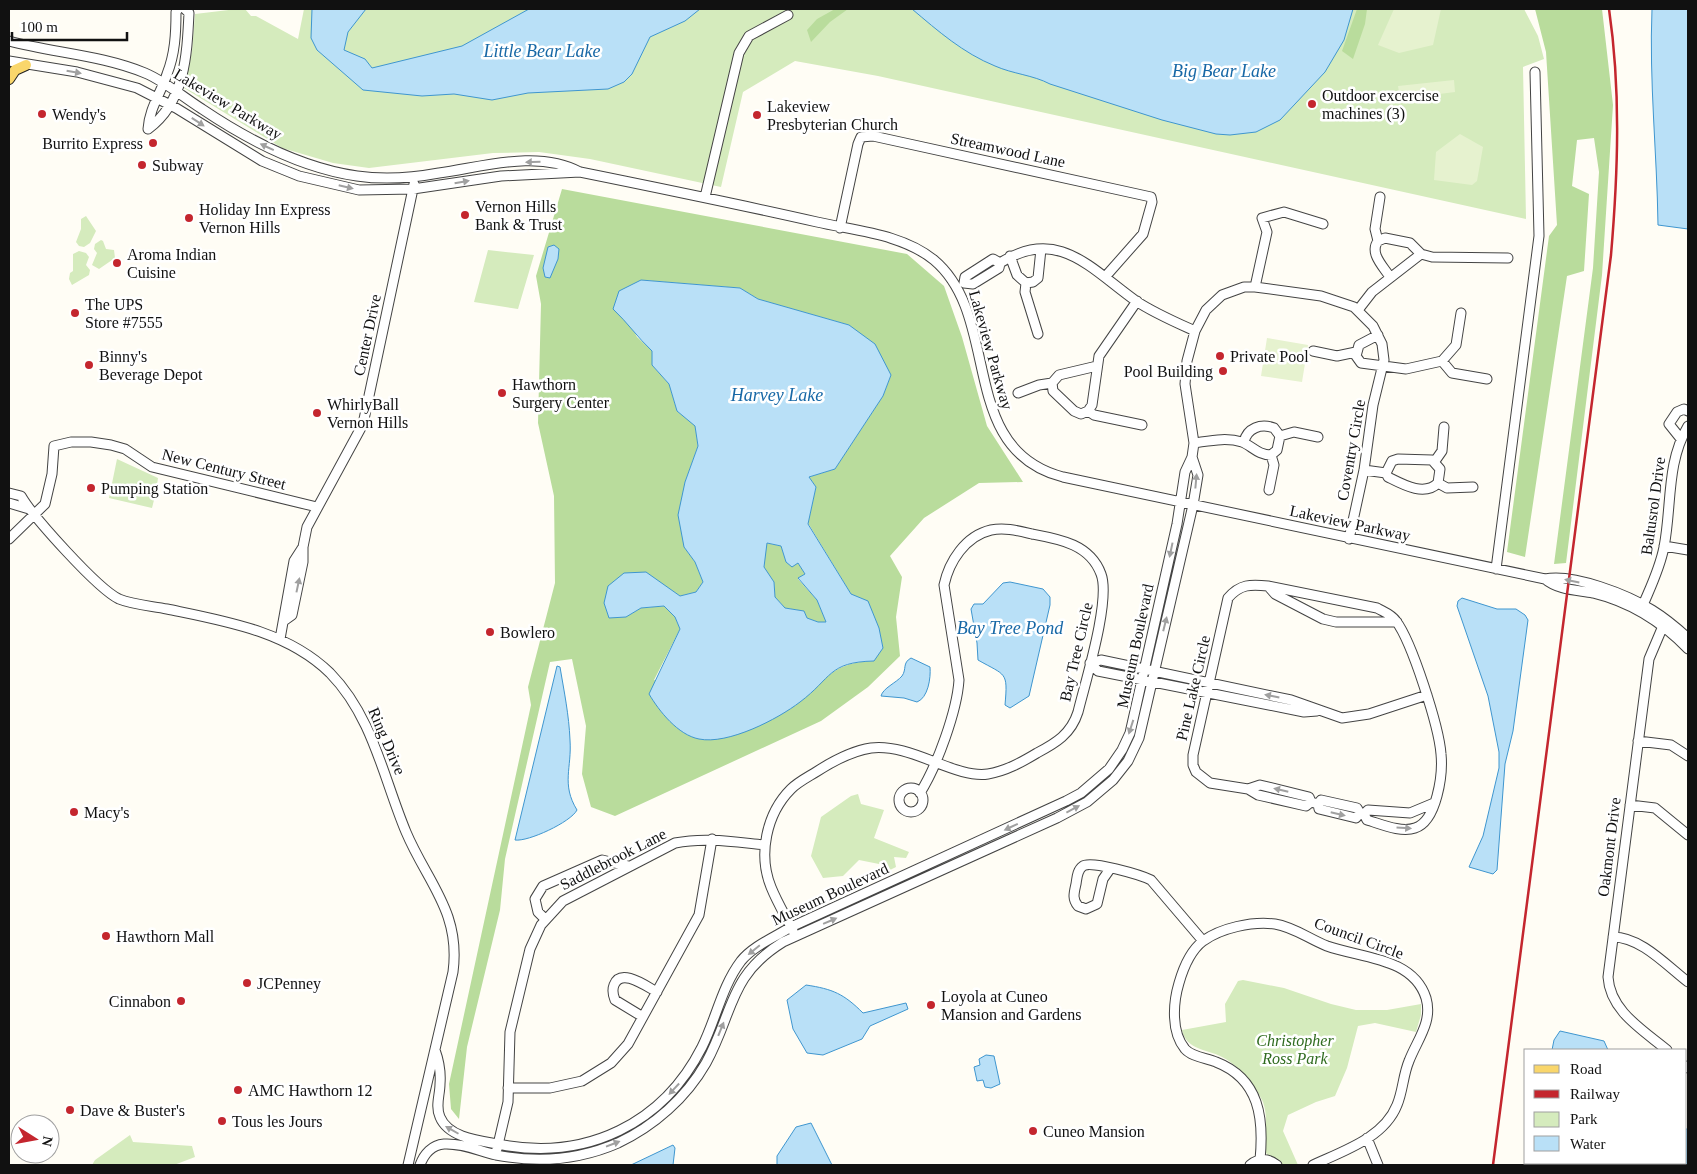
<svg xmlns="http://www.w3.org/2000/svg" width="1697" height="1174" font-family="Georgia,serif">
<rect width="100%" height="100%" fill="#fffdf5"/>
<path fill="#d5ebbd" d="M237,9h8l6,7h5l42,23 6,-30h1220l14,27 6,23 -21,8 3,152 -648,-143 -83,-15 -52,31 -22,95 -131,-28 -51,-7 -46,1 -124,15 -36,-5 -51,-15 -98,-60 8,-37 3,-37z
M86,216l10,15 -6,12 -6,4 -5,-1 -3,-4 5,-13v-10z
M101,240l2,1 3,8 8,1 1,8 -16,11 -7,-4 5,-12 -3,-4 1,-5z
M488,250l46,5 -16,54 -44,-7z
M79,251l7,2 3,4 -3,8 4,5 -1,5 -17,10 -3,-6 1,-6 3,-2v-17z
M117,459l41,19 -1,7h-3l-2,8 3,3 -3,12 -43,-10z
M858,794l3,10 23,6 -10,28 35,14 -3,6 -12,-1 2,10 -10,5 -2,-7 -25,-5 -16,16 -20,2 -12,-22 10,-39 30,-21z
M1243,980l41,8 47,16 25,6h31l34,-6v11l-5,17 -41,-9 -17,3 -11,42 -12,28 -19,6 -28,13 -5,16 15,34h-20l-12,-12c-2,-17 3,-34 -3,-51 -7,-16 -26,-38 -41,-45 -15,-8 -36,-7 -40,-27l44,-8 -1,-18 13,-23z
M130,1135l3,7 59,4 3,11 -21,8h-82l3,-5z"/>
<path fill="#b9dc9c" fill-rule="evenodd" d="M835,9h13l-18,13 -19,20 -4,-12 10,-11z
M1357,9h10l-2,15 -12,35 -11,-8z
M1535,9h67l11,96 -11,170 -36,288 -12,1 39,-296 6,-96 -5,-34 -17,2 -5,46 17,8 -5,77 -17,5 -42,281 -18,-5 42,-316 8,-11 -11,-173z
M562,189l345,65 37,32 18,51 25,89 36,56 -44,1 -55,35 -34,38 12,21 -6,40 4,39 -32,31 -47,34 -206,95 -24,-9 -9,-33 4,-48 -14,-67 -22,3 -45,197 -5,51 -33,137 -8,72 -8,-10 -2,-25 82,-379 -3,-18 27,-104 -1,-87 -16,-73 3,-119 -5,-28zM641,280l99,8 18,11 91,26 42,50 -8,21 -48,73 -26,8 7,10 -8,36 43,71 23,67c-39,1 -47,16 -74,41l-146,-22 26,-51 -5,-12 -11,-11 -23,2 -15,9 41,-29 13,8 16,-4 7,-10 -8,-20 -11,-15 1,-65 13,-36 -3,-21 -18,-14 -8,-27 -17,-19v-14l-15,-14 -7,-13z
M766,543l15,3 5,16 12,1 7,11 -7,5 19,21 9,22h-8l-11,-4 -3,-7 -19,-3 -10,-11 -1,-15 -10,-15z"/>
<path fill="#e6f2cf" d="M1394,9h47l-8,36 -34,8 -21,-8z
M1454,80l1,12 -55,7 -2,-13z
M1460,134l23,13 -6,34 -5,4 -38,-5 2,-28z
M1267,338l41,7 -6,37 -41,-6z"/>
<path fill="#b9e0f7" stroke="#3f96cf" fill-rule="evenodd" d="M312,9h54l-18,23 -4,18 21,9 7,9 90,-22 67,-37h171l-15,12 -35,16 -18,37 -8,8 -16,7 -80,4 -36,7 -38,-6 -32,2 -59,-6 -46,-40 -6,-12z
M912,9h441l-9,31 -19,32 -45,48 -24,12 -26,3 -14,-1 -54,-14 -112,-36c-17,-9 -37,-10 -55,-18 -32,-13 -57,-35 -83,-57z
M1652,9h36v220l-30,-4c-1,-72 -9,-144 -6,-216z
M554,245l5,4 -1,10 -8,19 -5,-1 -2,-9 5,-21z
M641,280l99,8 18,11 91,26 26,19 16,31 -8,21 -48,73 -26,8 7,10 -8,37 43,70 17,7 11,27 4,20 -9,13c-46,1 -42,17 -74,41 -22,17 -72,43 -101,37 -21,-4 -40,-28 -50,-45l31,-65 -5,-12 -11,-11 -23,2 -15,9 -17,1 -5,-15 4,-17 16,-13 22,-1 34,24 16,-4 7,-10 -8,-20 -11,-15 -6,-32 7,-33 13,-36 -3,-20 -18,-15 -8,-27 -17,-19v-14c-14,-13 -25,-29 -39,-42l6,-18zM767,543l14,3 5,16 6,5 6,-4 7,11 -7,4 19,22 9,22h-8l-11,-4 -3,-7 -19,-3 -10,-11 -1,-15 -10,-15z
M1010,582l33,7 7,8v8l-21,91 -19,12 -5,-3c3,-34 1,-29 -27,-45l-1,-17 -6,-34 3,-5h9l20,-21z
M1462,598l35,11h19l9,6 3,5 -15,111 -8,33 -8,106 -4,4 -24,-7 14,-31 16,-68v-16l-11,-56 -31,-90 1,-5z
M911,658l19,9c1,11 -2,31 -13,35l-13,-4 -23,-2c2,-8 15,-13 21,-20 5,-7 0,-13 9,-18z
M557,666l3,1c4,24 9,48 10,73 2,28 -9,44 7,70 -6,12 -49,32 -62,30z
M806,985c27,4 38,9 57,28l43,-10 2,6 -38,17 -8,13 -39,16 -16,-2 -14,-24 -6,-29z
M1560,1031l44,10 4,9h-56l2,-10z
M986,1055l8,1 6,28 -9,4 -6,-1 -2,-7 -6,1 -3,-14 6,-2 -1,-6z
M811,1123l21,42h-55v-9l19,-29z
M1686,1129h2v35l-135,1 -11,-2h144z
M673,1145l2,3 -2,17h-42z"/>
<g fill="none" stroke-linecap="round" stroke-linejoin="round">
<g stroke="#444" stroke-width="11">
<path id="minor" d="M9,41c45,12 92,14 136,32 21,9 38,24 57,36 46,31 99,59 155,67 27,4 55,2 82,-3 44,-6 99,-24 141,-1 79,16 158,32 237,50 39,9 85,12 117,38 69,58 22,189 129,217l482,102c28,-6 83,16 107,31 13,8 25,18 36,28
M9,61l68,11 60,16 39,20 86,53 37,15 60,14 54,-1 88,-13 79,-4
M148,129c37,-27 39,-74 41,-116l-4,-4
M148,129c1,-20 13,-36 19,-55 8,-20 9,-41 9,-62l2,-3
M705,197l34,-144 10,-17 39,-21
M1380,197l-5,32 3,12c-9,12 5,25 12,36
M840,228l18,-84 3,-7 12,-1 278,61 1,5 -9,32 -38,43
M1378,241l7,-3 25,5 11,11 11,3 76,1
M1010,256l7,19 9,8
M1000,263l-7,-4 -28,18 -1,6 9,1 26,-16 1,-5c58,-37 91,6 136,38 18,12 39,21 59,30
M1026,283l-1,9 13,42
M1026,283l7,-1 5,-4 3,-29
M1255,287l12,-55 -5,-14 22,-6 39,12
M1358,310l14,-18 49,-38
M1461,313l-5,32 -14,16 10,12 35,6
M1378,335l-19,10 -3,11 5,7 45,6 36,-8
M1313,351l24,5 19,-4
M1018,393l21,-8 13,-2
M1088,411l4,-6 7,-49 38,-55
M1088,411l-7,3 -7,-3 -21,-20 -1,-8 7,-8 38,-9
M1088,411l6,4 48,10
M1280,436l14,-4 24,5
M1681,439l-12,-15 8,-12 7,-3 4,2
M1194,443c15,-2 32,-6 48,-1 10,4 16,13 29,13l6,-5 3,-14 -6,-8c-13,-5 -27,0 -30,14
M1435,461l7,-10 2,-24
M1364,470l22,3 2,4c14,7 36,20 50,6l2,-14 -8,-9 -34,-1 -6,2 -6,12
M1438,483l9,5 26,-1
M1269,490l5,-25 -3,-10
M9,493l12,3c12,21 77,93 98,103 15,6 33,7 48,10 58,12 120,22 163,64 43,44 53,104 76,159 21,50 55,80 47,140l-45,193
M9,503l20,6
M9,539l36,-35 7,-30 2,-28 17,-4h20l20,3 14,4 27,18 165,40
M1664,546l24,4
M1496,569l43,-333 -4,-164
M1545,579c13,11 32,11 48,14 37,9 68,28 95,56
M1268,586l7,8 48,25 13,3h61
M1643,605c8,-19 17,-37 21,-58 8,-41 2,-84 24,-121
M285,620l7,-5 11,-53v-15l4,-20 56,-103 51,-240
M1663,626l-14,33 -41,318c2,34 35,53 59,73
M280,639l14,-78 9,-14
M1090,663l11,-3 190,40 51,18 27,-4 58,-19
M1090,663l8,8 206,41 13,-1
M1638,741l33,4 17,11
M899 800a12 12 0 1 1 24 0a12 12 0 1 1-24 0Z
M1248,789l12,-4 49,12 2,5
M1318,804l3,-4 36,8 3,5 4,1 4,-4 42,3 24,-10
M1630,805l25,3 33,27
M1360,813l-4,5 -37,-9 -1,-5 -7,-2 -5,4 -48,-11 -10,-6 -38,-6 -14,-11 -3,-7v-10l35,-157c12,-14 23,-14 40,-12l109,22c7,4 14,6 19,13 16,21 43,106 45,133 2,20 -4,67 -26,74 -14,5 -34,-4 -48,-8l-3,-6
M1110,869l-7,10 -6,25 -11,5 -8,-3c-6,-7 -4,-13 -2,-22 1,-6 1,-14 7,-18 7,-6 58,9 68,14l52,61
M545,919l-7,-7 -3,-13 8,-13 59,-26 26,6
M793,931c-7,-14 -16,-29 -22,-44 -13,-32 -5,-73 20,-98 7,-7 17,-12 25,-17 17,-11 35,-21 55,-24 40,-5 84,31 117,26 18,-3 34,-12 49,-21 19,-10 34,-19 41,-41 7,-29 33,-112 23,-138 -11,-30 -42,-35 -69,-40 -13,-3 -27,-7 -41,-4 -26,6 -42,32 -47,55l15,95c-2,31 -22,86 -39,113
M1613,937c28,0 54,29 75,45
M643,1017l-28,-17c-2,-5 -3,-10 -1,-15 7,-18 33,2 43,7
M435,1050c4,11 6,22 5,34 0,11 -5,22 0,33 9,22 43,24 63,28 84,15 160,-21 199,-98 14,-28 20,-61 39,-86 12,-15 34,-24 50,-34l275,-126 15,-8 28,-24 13,-19 8,-17 47,-209 8,-52 7,-15 2,-14 -9,-59 2,-23 8,-30 11,-21 16,-15 22,-8h11l66,9 33,11 19,19 9,18 2,16 -11,45 -9,65 -15,69
M1686,1066l2,2
M508,1088h42l32,-7 29,-18 17,-19 71,-129 13,-76
M1367,1138l11,27
M497,1149l11,-47 2,-70 20,-83 11,-24 22,-24 112,-58c30,-6 59,-1 90,2
M1260,1160c4,-41 0,-81 -44,-98 -9,-4 -24,-5 -31,-13 -14,-17 -12,-46 -6,-66 4,-14 11,-32 24,-42 18,-13 49,-20 72,-17 19,3 34,15 52,22 33,12 86,11 99,52 7,24 -9,42 -17,63 -6,14 -6,30 -12,44 -13,33 -54,46 -84,60
M420,1165c4,-11 12,-20 24,-21 18,-1 35,7 52,11 41,8 83,5 122,-12 36,-17 68,-45 88,-80 28,-51 22,-87 77,-121l274,-124 30,-16 26,-22 15,-19 11,-23 54,-233 5,-30 -6,-18
M1250,1165c9,-7 18,-7 27,0"/>
</g>
<g stroke="#222" stroke-width="12">
<path id="major" d="M9,79l6,-9 11,-5"/>
</g>
<use href="#minor" stroke="#fff" stroke-width="9"/>
<use href="#major" stroke="#f9d66b" stroke-width="10"/>
<path stroke="#c4262e" stroke-width="2.5" d="M1493,1165l118,-910c7,-82 10,-164 -2,-246"/>
</g>
<defs><path id="oneway-solid" d="M-6-.8H1V-3.2L6.5 0L1 3.2V.8H-6Z" transform="scale(1.25)"/></defs>
<g fill="#a0a0a0">
<use href="#oneway-solid" transform="translate(74 72) rotate(10)"/>
<use href="#oneway-solid" transform="translate(198 122) rotate(33)"/>
<use href="#oneway-solid" transform="translate(267 147) rotate(-155)"/>
<use href="#oneway-solid" transform="translate(533 162) rotate(179)"/>
<use href="#oneway-solid" transform="translate(462 182) rotate(-10)"/>
<use href="#oneway-solid" transform="translate(346 187) rotate(13)"/>
<use href="#oneway-solid" transform="translate(1196 481) rotate(-85)"/>
<use href="#oneway-solid" transform="translate(1171 550) rotate(102)"/>
<use href="#oneway-solid" transform="translate(1572 581) rotate(-168)"/>
<use href="#oneway-solid" transform="translate(298 585) rotate(-78)"/>
<use href="#oneway-solid" transform="translate(1165 624) rotate(-76)"/>
<use href="#oneway-solid" transform="translate(1272 696) rotate(-169)"/>
<use href="#oneway-solid" transform="translate(1131 727) rotate(108)"/>
<use href="#oneway-solid" transform="translate(1281 790) rotate(-167)"/>
<use href="#oneway-solid" transform="translate(1073 809) rotate(-28)"/>
<use href="#oneway-solid" transform="translate(1338 814) rotate(13)"/>
<use href="#oneway-solid" transform="translate(1011 827) rotate(155)"/>
<use href="#oneway-solid" transform="translate(1404 828) rotate(4)"/>
<use href="#oneway-solid" transform="translate(830 921) rotate(-23)"/>
<use href="#oneway-solid" transform="translate(754 950) rotate(141)"/>
<use href="#oneway-solid" transform="translate(721 1029) rotate(-68)"/>
<use href="#oneway-solid" transform="translate(674 1089) rotate(133)"/>
<use href="#oneway-solid" transform="translate(452 1130) rotate(-150)"/>
<use href="#oneway-solid" transform="translate(613 1144) rotate(-21)"/>
</g>
<g fill="#c4262e" stroke="#fff" stroke-width="2">
<circle cx="1312" cy="104" r="5"/>
<circle cx="42" cy="114" r="5"/>
<circle cx="757" cy="115" r="5"/>
<circle cx="153" cy="143" r="5"/>
<circle cx="142" cy="165" r="5"/>
<circle cx="465" cy="215" r="5"/>
<circle cx="189" cy="218" r="5"/>
<circle cx="117" cy="263" r="5"/>
<circle cx="75" cy="313" r="5"/>
<circle cx="1220" cy="356" r="5"/>
<circle cx="89" cy="365" r="5"/>
<circle cx="1223" cy="371" r="5"/>
<circle cx="502" cy="393" r="5"/>
<circle cx="317" cy="413" r="5"/>
<circle cx="91" cy="488" r="5"/>
<circle cx="490" cy="632" r="5"/>
<circle cx="74" cy="812" r="5"/>
<circle cx="106" cy="936" r="5"/>
<circle cx="247" cy="983" r="5"/>
<circle cx="181" cy="1001" r="5"/>
<circle cx="931" cy="1005" r="5"/>
<circle cx="238" cy="1090" r="5"/>
<circle cx="70" cy="1110" r="5"/>
<circle cx="222" cy="1121" r="5"/>
<circle cx="1033" cy="1131" r="5"/>
</g>
<g text-anchor="middle" dominant-baseline="central" stroke-width="5" stroke-linejoin="round" paint-order="stroke">
<g font-size="16" fill="#111" stroke="#fff" text-anchor="start">
<text x="1322" y="95">Outdoor excercise<tspan x="1322" dy="18">machines (3)</tspan></text>
<text x="767" y="106">Lakeview<tspan x="767" dy="18">Presbyterian Church</tspan></text>
<text x="52" y="114">Wendy's</text>
<text x="143" y="143" text-anchor="end">Burrito Express</text>
<text x="152" y="165">Subway</text>
<text x="475" y="206">Vernon Hills<tspan x="475" dy="18">Bank &amp; Trust</tspan></text>
<text x="199" y="209">Holiday Inn Express<tspan x="199" dy="18">Vernon Hills</tspan></text>
<text x="127" y="254">Aroma Indian<tspan x="127" dy="18">Cuisine</tspan></text>
<text x="85" y="304">The UPS<tspan x="85" dy="18">Store #7555</tspan></text>
<text x="99" y="356">Binny's<tspan x="99" dy="18">Beverage Depot</tspan></text>
<text x="1230" y="356">Private Pool</text>
<text x="1213" y="371" text-anchor="end">Pool Building</text>
<text x="512" y="384">Hawthorn<tspan x="512" dy="18">Surgery Center</tspan></text>
<text x="327" y="404">WhirlyBall<tspan x="327" dy="18">Vernon Hills</tspan></text>
<text x="101" y="488">Pumping Station</text>
<text x="500" y="632">Bowlero</text>
<text x="84" y="812">Macy's</text>
<text x="116" y="936">Hawthorn Mall</text>
<text x="257" y="983">JCPenney</text>
<text x="941" y="996">Loyola at Cuneo<tspan x="941" dy="18">Mansion and Gardens</tspan></text>
<text x="171" y="1001" text-anchor="end">Cinnabon</text>
<text x="248" y="1090">AMC Hawthorn 12</text>
<text x="80" y="1110">Dave &amp; Buster's</text>
<text x="232" y="1121">Tous les Jours</text>
<text x="1043" y="1131">Cuneo Mansion</text>
</g>
<g font-size="16" fill="#111" stroke="#fff">
<text transform="translate(228 104) rotate(31)">Lakeview Parkway</text>
<text transform="translate(1008 150) rotate(12)">Streamwood Lane</text>
<text transform="translate(367 335) rotate(-78)">Center Drive</text>
<text transform="translate(991 350) rotate(74)">Lakeview Parkway</text>
<text transform="translate(1351 450) rotate(-80)">Coventry Circle</text>
<text transform="translate(224 469) rotate(14)">New Century Street</text>
<text transform="translate(1653 506) rotate(-82)">Baltusrol Drive</text>
<text transform="translate(1350 523) rotate(12)">Lakeview Parkway</text>
<text transform="translate(1135 646) rotate(-78)">Museum Boulevard</text>
<text transform="translate(1076 652) rotate(-77)">Bay Tree Circle</text>
<text transform="translate(1193 688) rotate(-77)">Pine Lake Circle</text>
<text transform="translate(387 741) rotate(67)">Ring Drive</text>
<text transform="translate(1609 847) rotate(-83)">Oakmont Drive</text>
<text transform="translate(613 859) rotate(-27)">Saddlebrook Lane</text>
<text transform="translate(830 894) rotate(-25)">Museum Boulevard</text>
<text transform="translate(1359 938) rotate(20)">Council Circle</text>
</g>
<g font-size="16" font-style="italic" fill="#2f6b1f" stroke="#fff">
<text x="1295" y="1040">Christopher<tspan x="1295" dy="18">Ross Park</tspan></text>
</g>
<g font-size="18" font-style="italic" fill="#1768a6" stroke="#fff">
<text x="542" y="51">Little Bear Lake</text>
<text x="1224" y="71">Big Bear Lake</text>
<text x="777" y="395">Harvey Lake</text>
<text x="1010" y="628">Bay Tree Pond</text>
</g>
</g>
<rect width="1697" height="1174" fill="none" stroke="#111111" stroke-width="20"/>
<rect x="1524" y="1049" width="162" height="115" fill="#ffffff" stroke="#a0a0a0"/>
<rect x="1534" y="1065" width="25" height="8" fill="#f9d66b" stroke="#a0a0a0"/>
<text x="1570" y="1074" font-size="15" fill="#111111">Road</text>
<rect x="1534" y="1090" width="25" height="8" fill="#c4262e" stroke="#a0a0a0"/>
<text x="1570" y="1099" font-size="15" fill="#111111">Railway</text>
<rect x="1534" y="1112" width="25" height="15" fill="#d5ebbd" stroke="#a0a0a0"/>
<text x="1570" y="1124" font-size="15" fill="#111111">Park</text>
<rect x="1534" y="1136" width="25" height="15" fill="#b9e0f7" stroke="#a0a0a0"/>
<text x="1570" y="1149" font-size="15" fill="#111111">Water</text>
<g transform="translate(35 1139) rotate(101)"><circle r="24" fill="#ffffff" stroke="#a0a0a0"/>
<path d="M0-4L9 19L0 12L-9 19Z" fill="#c4262e"/>
<text y="-8" font-size="14" font-weight="bold" text-anchor="middle" fill="#111111">N</text>
</g>
<path d="M12 32v8h115v-8" fill="none" stroke="#111111" stroke-width="2.5"/>
<text x="20" y="32" font-size="15" fill="#111111" stroke="#ffffff" stroke-width="4" paint-order="stroke">100 m</text>
</svg>
